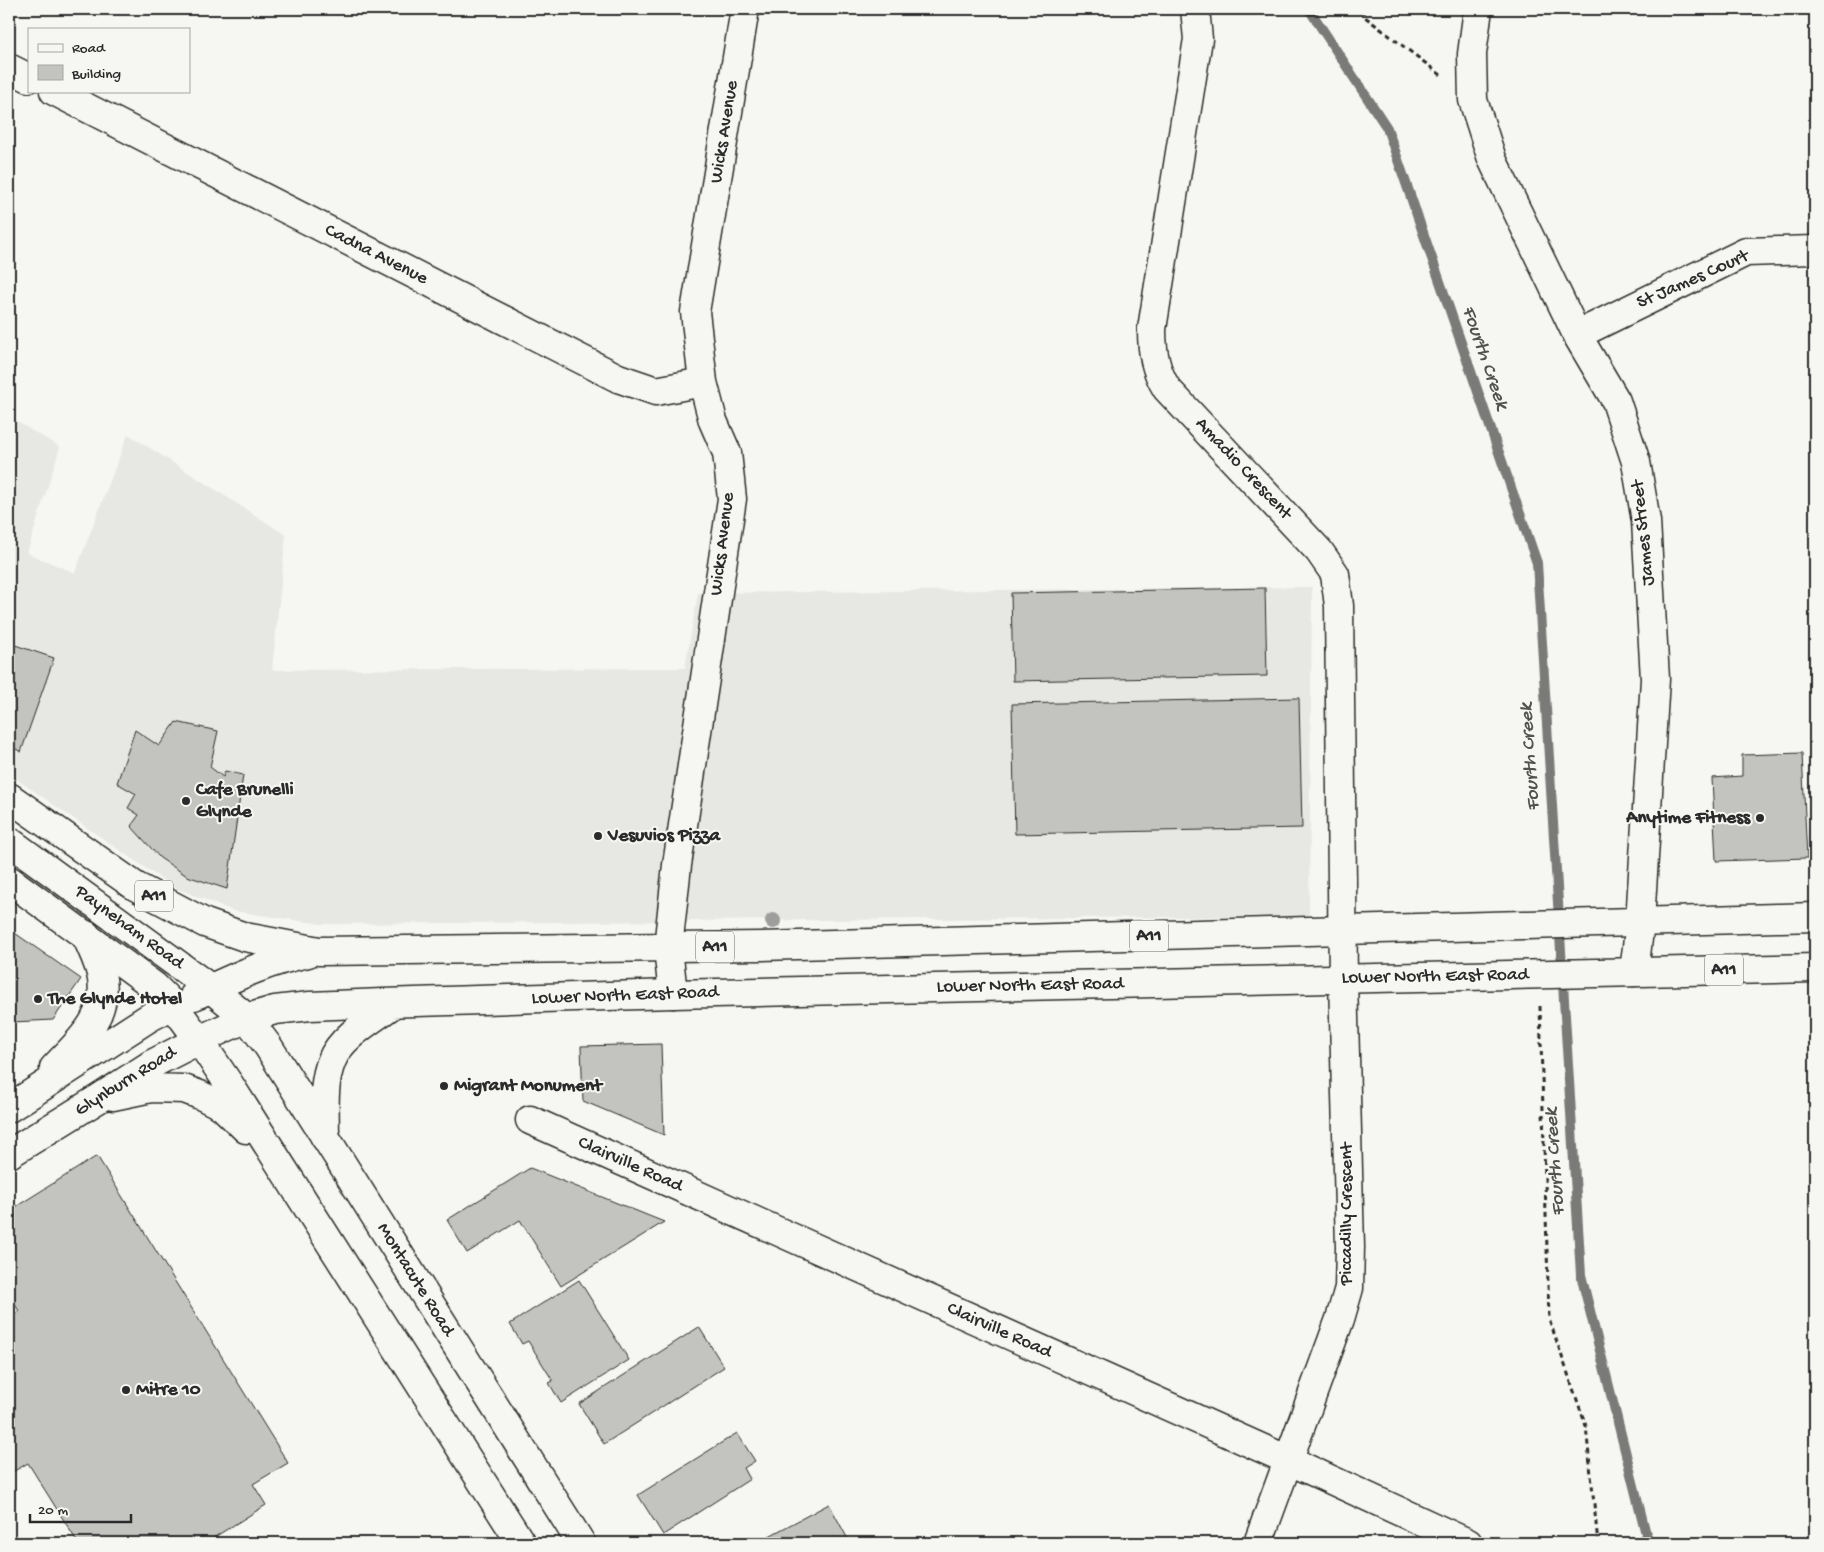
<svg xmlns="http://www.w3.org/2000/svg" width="1824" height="1552" font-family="'Gochi Hand',sans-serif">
<rect width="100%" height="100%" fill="#f6f6f2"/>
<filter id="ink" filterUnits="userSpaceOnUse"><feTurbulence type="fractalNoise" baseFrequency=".02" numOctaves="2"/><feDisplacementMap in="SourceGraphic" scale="10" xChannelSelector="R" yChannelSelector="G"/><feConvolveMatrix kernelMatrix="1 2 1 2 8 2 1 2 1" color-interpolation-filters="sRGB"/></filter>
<g filter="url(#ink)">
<path fill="#e7e7e3" d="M9,417l51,30 -33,106 48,20 53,-139 158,101 -14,135 413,-2 13,-75 614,-6 -3,329 -987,8 -89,-13 -60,-24 -164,-113z"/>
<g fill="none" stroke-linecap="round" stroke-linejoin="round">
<path stroke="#7a7a78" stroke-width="10" d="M1309,9l78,119 150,435 44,712 65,259 -3,9"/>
</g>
<path fill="#c3c3c0" stroke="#2b2b2b" d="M1265,588l2,88 -254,5 -2,-88z
M9,643l45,15 -33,94 -12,-7z
M1299,698l3,130 -287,6 -3,-130z
M176,722l42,9 -8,36 13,10 2,-6 18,4 -16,114 -40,-13 -27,-18 -29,-32 8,-11 -11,-7 8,-14 -19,-11 18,-53 24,16z
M1802,753l5,105 -91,3 -4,-83 30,-2v-21z
M9,929l72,50 -28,41 -40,2 -4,7z
M661,1044l3,91 -81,-34 -2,-55z
M97,1156l191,307 -35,21 13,21 -61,38h-127l-50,-80 -19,11v-156l10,-7 -10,-16v-84z
M530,1168l134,54 -103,64 -41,-66 -53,33 -20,-33z
M579,1280l50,80 -68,43 -12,-20 4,-2 -25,-40 -6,3 -12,-20z
M699,1327l25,40 -120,77 -25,-40z
M737,1433l18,28 -11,7 6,11 -87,56 -25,-40z
M829,1504l21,39h-94z"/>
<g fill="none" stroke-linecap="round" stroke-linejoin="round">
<g stroke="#2b2b2b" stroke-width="31">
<path id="minor" d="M1195,9l3,30 -46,290c0,23 3,41 15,60l152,162 16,23 4,32 4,373 7,268 -1,41 -9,31 -82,224
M1478,9l-6,45 1,46 19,59 85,176 39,66 20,61 10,59 9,158 -15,243 -6,50
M9,68l20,10
M54,91l564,287 38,13 47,-9
M1577,335l169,-83 69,-2
M673,994l-5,-46 9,-83 55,-366 -5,-46 -14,-32 -10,-39 -8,-70 50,-303
M530,1120l758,340 180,83"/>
</g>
<g stroke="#2b2b2b" stroke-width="31">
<path id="secondary" d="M210,988l37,30 21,28 313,497
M54,1068c25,-27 54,-50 48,-89 -2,-15 -11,-31 -16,-44
M113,1096l38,-8 33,1 16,6 22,11 24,23
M9,1108l141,-91 23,-12
M9,1154l89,-55 54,-35 47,-24 32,47 290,456"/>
</g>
<g stroke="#2b2b2b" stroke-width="31">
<path id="primary" d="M9,797l126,89 70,37 40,14 74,14 442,-5 1054,-29
M9,841l201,147
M9,880l145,106 19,19 26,35 48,-22 28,-8 35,-4 73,-3 290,-9 1142,-26
M194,996c37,-17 74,-35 114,-43
M325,1137c0,-25 -3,-54 7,-77 9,-24 43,-42 62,-57"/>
</g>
<path stroke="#2b2b2b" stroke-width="3" stroke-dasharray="5 4" stroke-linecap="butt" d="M1362,9l3,8 76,58
M1540,1006l9,313 37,107 12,117"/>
<use href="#minor" stroke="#f6f6f2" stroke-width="28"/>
<use href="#secondary" stroke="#f6f6f2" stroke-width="28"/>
<use href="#primary" stroke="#f6f6f2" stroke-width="28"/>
</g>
<circle fill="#9e9e9c" cx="773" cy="921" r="8"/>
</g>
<g fill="#2b2b2b" stroke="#f6f6f2" stroke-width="2">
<circle cx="186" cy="801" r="5"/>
<circle cx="1760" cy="818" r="5"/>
<circle cx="598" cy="836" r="5"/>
<circle cx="38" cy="999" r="5"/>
<circle cx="444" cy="1086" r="5"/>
<circle cx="126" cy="1390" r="5"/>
</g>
<g text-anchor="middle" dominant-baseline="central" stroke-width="4" stroke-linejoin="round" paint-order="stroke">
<g fill="#f6f6f2" stroke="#686867" stroke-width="1">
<rect x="135" y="880.5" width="38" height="31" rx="4"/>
<rect x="1130" y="920.5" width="38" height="31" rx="4"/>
<rect x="696" y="931.5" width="38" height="31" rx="4"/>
<rect x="1705" y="954.5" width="38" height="31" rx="4"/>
</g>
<g font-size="18" font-weight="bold" fill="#2b2b2b">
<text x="154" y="896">A11</text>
<text x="1149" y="936">A11</text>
<text x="715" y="947">A11</text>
<text x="1724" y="970">A11</text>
</g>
<g font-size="19" fill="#2b2b2b" stroke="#f6f6f2">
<text transform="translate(725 132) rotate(-81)">Wicks Avenue</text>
<text transform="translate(376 255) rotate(27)">Cadna Avenue</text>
<text transform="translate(1693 280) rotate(-24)">St James Court</text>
<text transform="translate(1243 469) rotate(47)">Amadio Crescent</text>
<text transform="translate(1644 533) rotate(-96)">James Street</text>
<text transform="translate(723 544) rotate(-83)">Wicks Avenue</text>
<text transform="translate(129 928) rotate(36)">Payneham Road</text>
<text transform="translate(1435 977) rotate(-1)">Lower North East Road</text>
<text transform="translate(1030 986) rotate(-1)">Lower North East Road</text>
<text transform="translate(625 996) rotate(-2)">Lower North East Road</text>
<text transform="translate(126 1082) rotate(-32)">Glynburn Road</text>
<text transform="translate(630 1165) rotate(24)">Clairville Road</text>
<text transform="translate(1347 1214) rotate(-90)">Piccadilly Crescent</text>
<text transform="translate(415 1280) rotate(58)">Montacute Road</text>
<text transform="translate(999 1331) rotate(24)">Clairville Road</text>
</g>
<g font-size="19" font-weight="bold" fill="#2b2b2b" stroke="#f6f6f2" text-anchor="start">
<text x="196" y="790">Cafe Brunelli<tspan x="196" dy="22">Glynde</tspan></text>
<text x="1750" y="818" text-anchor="end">Anytime Fitness</text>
<text x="608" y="836">Vesuvios Pizza</text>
<text x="48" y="999">The Glynde Hotel</text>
<text x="454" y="1086">Migrant Monument</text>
<text x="136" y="1390">Mitre 10</text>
</g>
<g font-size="20" font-style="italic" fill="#525251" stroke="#f6f6f2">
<text transform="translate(1484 358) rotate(71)">Fourth Creek</text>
<text transform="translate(1531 757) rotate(-94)">Fourth Creek</text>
<text transform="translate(1556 1162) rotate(-94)">Fourth Creek</text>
</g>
</g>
<rect width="1824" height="1552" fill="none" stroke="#f6f6f2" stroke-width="30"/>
<rect x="15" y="15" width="1794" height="1522" fill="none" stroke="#2b2b2b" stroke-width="2" filter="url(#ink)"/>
<rect x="28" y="28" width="162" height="65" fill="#f6f6f2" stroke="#a5a5a2"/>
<rect x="38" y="44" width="25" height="8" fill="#f6f6f2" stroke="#a5a5a2"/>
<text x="72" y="52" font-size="15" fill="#2b2b2b">Road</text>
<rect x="38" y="65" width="25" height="15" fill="#c3c3c0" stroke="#a5a5a2"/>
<text x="72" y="78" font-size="15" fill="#2b2b2b">Building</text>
<path d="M30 1514v8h101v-8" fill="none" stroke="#2b2b2b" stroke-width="2.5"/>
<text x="38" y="1514" font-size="15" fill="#2b2b2b" stroke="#f6f6f2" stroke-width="4" paint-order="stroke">20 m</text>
</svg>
